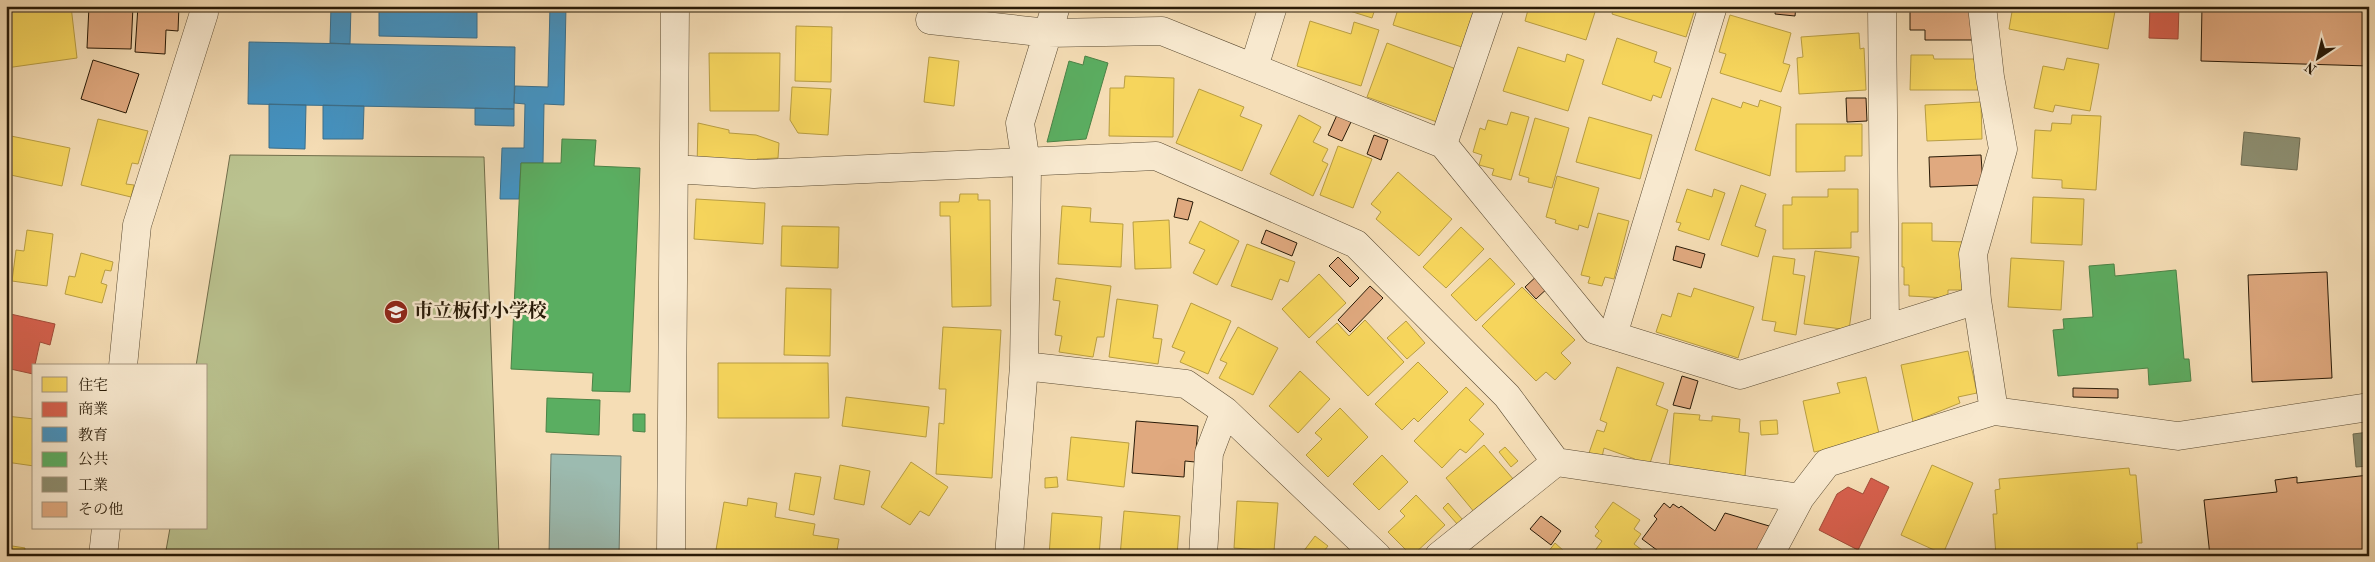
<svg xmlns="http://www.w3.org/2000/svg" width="2375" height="562" font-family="'Old Standard TT','Noto Serif JP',serif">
<rect width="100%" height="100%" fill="#f5ddb5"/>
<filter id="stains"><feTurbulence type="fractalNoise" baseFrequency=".004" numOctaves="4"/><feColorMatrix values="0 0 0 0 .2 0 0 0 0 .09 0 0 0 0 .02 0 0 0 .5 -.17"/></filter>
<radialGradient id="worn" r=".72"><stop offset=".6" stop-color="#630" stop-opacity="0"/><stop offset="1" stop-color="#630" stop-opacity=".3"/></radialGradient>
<path fill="#bac28f" stroke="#716e4b" d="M230,155l254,2 15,399h-334l5,-28h36v-162h-10z"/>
<path fill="#9cbbb0" stroke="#6e7b6c" d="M551,454l70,2 -2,100h-70z"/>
<path fill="#f6d55c" stroke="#b89d42" d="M6,6h65l6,52 -71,10z
M920,6h48v8l-49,-3z
M1334,6h42l-4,12z
M1399,6h79l-13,42 -72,-23z
M1529,6h68l-11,34 -61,-19z
M1614,6h82l-10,31 -74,-23z
M2013,6h103l-8,43 -99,-20z
M1730,15l61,18 -8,30 7,2 -9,27 -61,-19 6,-19 -7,-2z
M1310,21l41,13 3,-12 25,8 -18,56 -64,-20z
M796,26l36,1 -1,55 -36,-1z
M1859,33l1,16 4,-1 2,42 -67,4 -2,-36 6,-1 -2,-20z
M1617,38l40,14 -3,10 17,6 -10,30 -8,-3 -2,6 -49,-17z
M1387,43l69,26 -19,53 -70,-25z
M1518,47l47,15 2,-8 17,6 -16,51 -65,-20z
M709,53h71l-1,58h-69z
M1911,55h22l1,4h46v31h-70z
M929,57l30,4 -5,45 -30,-4z
M2067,58l32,6 -9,47 -35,-6 -2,7 -19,-4 9,-42 21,4z
M1125,76l49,2 -1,59 -64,-1 1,-48h14z
M792,87l39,2 -3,46 -30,-2 -8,-13z
M1199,89l45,18 -4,9 22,9 -20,46 -66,-28z
M1712,98l29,10 2,-6 15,5 2,-7 21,7 -11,69 -75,-26z
M1981,102l1,37 -55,2 -2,-36z
M1511,112l18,5 -18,63 -19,-5 2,-6 -15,-4 3,-10 -9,-3 7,-24 5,2 3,-10 19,5z
M1299,115l22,12 -8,15 15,7 -6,12 6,3 -15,32 -43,-22z
M2072,115l29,1 -5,74 -34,-2v-8l-30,-2 3,-48 16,1 1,-8 19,1z
M1589,117l63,18 -12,44 -64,-17z
M1535,118l34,10 -17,60 -24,-6 1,-4 -10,-3z
M98,119l50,12 -10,33 -6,-1 -6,21 8,1 -3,12 -50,-12z
M698,123l31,7v3l27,2 23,8 -1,15 -21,1v10l-60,-1z
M1796,124h66v32h-17v15l-49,1z
M6,135l64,13 -8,38 -56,-12z
M1338,146l34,13 -19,49 -33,-13z
M1398,172l54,47 -33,37 -43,-37 5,-7 -10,-8z
M1557,176l42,12 -11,40 -9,-3 -1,5 -23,-7 1,-3 -10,-3z
M1741,185l25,9 -11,32 11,4 -8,27 -37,-12z
M1687,189l25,8 2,-8 11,4 -16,47 -31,-10 3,-7 -5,-1z
M1828,189h30v43h-7v16l-68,1v-44h9v-8h36z
M960,194h18v6h12l1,106 -39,1 -2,-91h-10v-14h19z
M2033,197l51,2 -2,46 -51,-2z
M696,199l69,4 -2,41 -69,-5z
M1062,206l29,2 -1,14 33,2 -2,43 -63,-3z
M1598,213l31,8 -15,58 -9,-2 -3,9 -14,-3 2,-6 -9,-2z
M1169,220l2,48 -36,1 -2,-47z
M1200,221l39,20 -22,44 -24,-12 12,-23 -16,-7z
M1902,223h30v18l36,1 -1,48h-19v8l-39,-2v-11h-5v-18h-2z
M782,226l57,1 -1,41 -57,-2z
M1461,227l23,22 -38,39 -23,-21z
M27,230l26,4 -6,52 -35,-5 4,-31 8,1z
M1247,244l48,18 -7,20 -8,-3 -8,21 -41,-14z
M1815,251l44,6 -10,73 -45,-6z
M81,253l32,9 -2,9 -6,-1 -4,13 6,2 -5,18 -37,-9 4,-18 6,1z
M1773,256l22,3 -2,15 12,2 -9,59 -22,-4 2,-9 -14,-2z
M1490,258l25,26 -39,37 -25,-26z
M2011,258l53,3 -3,49 -53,-3z
M1319,274l27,29 -37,35 -27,-29z
M1056,278l55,8 -7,51h-7l-4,20 -34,-5 3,-16 -7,-1 5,-34 -7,-1z
M1522,287l53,53 -14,13 10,10 -16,17 -9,-8 -10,9 -54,-55z
M786,288l45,1 -1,67 -46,-1z
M1694,288l60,19 -16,51 -82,-26 6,-18 9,3 7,-24 13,4z
M1117,299l41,6 -5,33 9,1 -4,25 -49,-7z
M1191,303l40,18 -23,53 -28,-12 5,-10 -13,-5z
M1365,320l39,42 -36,34 -52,-54 21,-19 12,13z
M1406,321l19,22 -18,16 -20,-21z
M943,327l58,3 -9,148 -56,-4 3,-51 5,1 2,-35h-7z
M1238,327l40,21 -25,47 -34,-17 8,-15 -7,-3z
M1968,351l9,42 -19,4 2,6 -47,19 -12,-57z
M1418,362l30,30 -30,30 -4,-4 -12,12 -27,-26z
M718,363h110l1,55h-111z
M1617,367l47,16 -8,22 12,5 -20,59 -15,-4 2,-6 -31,-11 -2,9 -13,-4 8,-23 7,2 3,-9 -7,-3z
M1300,371l30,28 -32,34 -29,-27z
M1866,377l14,61 -66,14 -11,-51 37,-8 -3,-10z
M1466,387l18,17 -15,16 15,14 -18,19 -6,-4 -18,19 -28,-27z
M846,397l83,10 -3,30 -84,-11z
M1340,408l28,29 -40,40 -22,-22 16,-16 -7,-6z
M1674,413l26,2 -1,5 13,1v-5l28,3 -1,13 10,1 -4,43 -76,-7z
M6,416l28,3v47l-28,-4z
M1777,420l1,14 -17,1 -1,-14z
M1071,437l58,6 -5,44 -57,-7z
M1484,445l30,35 -39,33 -29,-35z
M1505,447l13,14 -7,6 -12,-15z
M1382,455l26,27 -29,28 -26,-26z
M911,462l37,25 -19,29 -9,-5 -10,14 -29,-18z
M840,465l30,6 -6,34 -30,-6z
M1932,465l41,18 -30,71 -42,-19z
M2129,468l1,7h6l6,68h-5l1,13h-142l-3,-42h4l-2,-24 5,-1 -1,-10z
M795,473l26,4 -7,38 -25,-5z
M1057,477l1,10 -13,1v-10z
M1416,495l29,30 -33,31 -24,-24 17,-16 -5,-5z
M748,498l29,5 -2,14 40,7 -2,11 26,4 -3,17h-121l9,-54 23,4z
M1237,501l41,2 -4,48 -40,-3z
M1613,502l27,18 -6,9 7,5 -7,10 16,12h-59l11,-15 -7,-5 4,-5 -4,-4z
M1448,503l15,17 -5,5 -15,-17z
M1124,511l56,5 -3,40h-57z
M1052,513l50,4 -3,39h-50z
M1315,536l13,10 -8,10h-20z
M1555,543l10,9 -4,4h-8l-5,-4z
M6,545l19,3 -1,8h-18z"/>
<path fill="#d6604d" stroke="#a24b38" d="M2150,6h29l-1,33 -29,-1z
M6,313l49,11 -5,21 -10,-3 -7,32 -27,-6z
M1871,478l18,9 -31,63 -39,-20 18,-36 11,-7 15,7z"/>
<path fill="#4393c3" stroke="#3b6f8b" d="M331,6h20l-1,38 -20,-1z
M379,6h98v32l-98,-2z
M550,6h16l-2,99 -20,-1 -1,59h-22l-2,36h-19l2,-51h22l1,-44 -11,-1 1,-17 33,1z
M249,42l266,5 -1,62 -266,-5z
M269,104l37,1 -1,44 -36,-1z
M323,105l41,1 -1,33h-40z
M475,108l39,1v17l-39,-1z"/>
<path fill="#5aae61" stroke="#4b8246" d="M1085,56l23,7 -22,76 -39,3 22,-81 14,4z
M562,139l34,1 -2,26 46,2 -10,224 -38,-1 1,-18 -82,-4 10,-206h40z
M2114,264l1,12 61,-6 8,89h5l2,22 -42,4 -1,-17 -90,8 -5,-46 11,-1 -1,-10 30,-2 -4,-51z
M547,398l53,2 -1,35 -53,-3z
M633,414h12v18l-12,-1z"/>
<path fill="#8c8c6e" stroke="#6e6a4f" d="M2244,132l56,6 -3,32 -56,-5z
M2369,432v34l-13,1 -3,-33z"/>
<path fill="#e0a97f" stroke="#281a07" d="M89,6h44l-2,43 -44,-1z
M138,6h41l-1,25 -12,-1 -1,24 -30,-2z
M1776,6h20l-1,10 -20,-2z
M1910,6h62v34h-47v-10h-15z
M2202,6h167v60l-168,-5z
M93,60l46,14 -13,39 -45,-14z
M1846,98h20l1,23 -20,1z
M1337,115l14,7 -9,19 -14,-6z
M1374,135l14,5 -7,20 -14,-6z
M1981,155l2,30 -53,2 -1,-30z
M1178,198l15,4 -5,18 -14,-3z
M1266,230l31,13 -5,13 -31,-13z
M1676,246l29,8 -4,14 -28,-8z
M1338,257l21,21 -9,9 -21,-21z
M2327,272l5,106 -80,4 -4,-107z
M1540,273l11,12 -15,14 -11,-12z
M1370,286l13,12 -33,34 -12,-12z
M1682,376l16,5 -8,28 -17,-4z
M2073,388l45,1v9l-45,-1z
M1136,421l62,5 -3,36 -10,-1 -1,16 -52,-4z
M2369,475v81h-159l-6,-56 73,-8 -2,-12 22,-3v6z
M1664,503l6,5 3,-4 6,4 2,-2 34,25 10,-18 51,15 -15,28h-96l-23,-17 15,-20 -3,-3z
M1541,516l20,15 -10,14 -21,-16z"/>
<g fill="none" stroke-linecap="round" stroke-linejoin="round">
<g stroke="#5b4b32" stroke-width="29">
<path id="minor" d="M1056,6l-36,117 7,47 -3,196 162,18 39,27 152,145
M1882,6l3,323
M1982,6l8,71 13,72 -30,105 4,46 17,111
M930,20l118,13 114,-2 281,113 152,186 145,45 237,-75
M1254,67l19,-61
M1443,144l47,-138
M674,169l80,5 402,-18 200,88 151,152 49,66
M1613,335l100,-329
M123,366l14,-141 67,-212 -1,-7
M103,556l3,-28
M671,556l4,-550
M1009,556l15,-190
M1203,556l6,-103 16,-42
M1439,556l117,-94 244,36 27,-35 167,-52 184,25 191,-29
M1769,556l31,-58"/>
</g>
<use href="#minor" stroke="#f8e9cf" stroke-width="28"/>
</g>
<defs>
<g id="school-disc" transform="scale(1.25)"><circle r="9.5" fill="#8f2418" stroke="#f8e9cf"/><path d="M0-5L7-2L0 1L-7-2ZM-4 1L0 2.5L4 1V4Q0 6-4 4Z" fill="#fff"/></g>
</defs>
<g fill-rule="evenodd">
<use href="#school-disc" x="396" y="312"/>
</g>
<g text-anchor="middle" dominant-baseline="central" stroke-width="5" stroke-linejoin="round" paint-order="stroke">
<g font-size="19" font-weight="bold" fill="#281a07" stroke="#f8e9cf" text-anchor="start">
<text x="414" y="312">市立板付小学校</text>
</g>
</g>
<rect width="2375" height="562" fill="none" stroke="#f5ddb5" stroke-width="25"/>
<rect x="8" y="8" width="2360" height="547" fill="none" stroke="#281a07" stroke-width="2.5"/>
<rect x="12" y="12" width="2350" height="537" fill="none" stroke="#281a07"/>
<rect x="32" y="364" width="175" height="165" fill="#f8e9cf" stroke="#a5967f"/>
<rect x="42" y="377" width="25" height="15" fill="#f6d55c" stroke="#a5967f"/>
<text x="78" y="390" font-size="15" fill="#281a07">住宅</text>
<rect x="42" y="402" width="25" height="15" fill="#d6604d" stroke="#a5967f"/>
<text x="78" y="414" font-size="15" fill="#281a07">商業</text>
<rect x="42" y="427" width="25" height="15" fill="#4393c3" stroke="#a5967f"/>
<text x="78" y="440" font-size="15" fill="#281a07">教育</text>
<rect x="42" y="452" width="25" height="15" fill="#5aae61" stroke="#a5967f"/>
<text x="78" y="464" font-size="15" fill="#281a07">公共</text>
<rect x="42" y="477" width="25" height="15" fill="#8c8c6e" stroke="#a5967f"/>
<text x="78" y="490" font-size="15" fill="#281a07">工業</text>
<rect x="42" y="502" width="25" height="15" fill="#e0a97f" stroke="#a5967f"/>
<text x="78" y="514" font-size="15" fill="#281a07">その他</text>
<g transform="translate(2318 58) rotate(215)" stroke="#f8e9cf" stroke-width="4" paint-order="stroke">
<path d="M0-4L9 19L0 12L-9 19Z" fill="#281a07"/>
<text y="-8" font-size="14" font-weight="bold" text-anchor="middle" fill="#281a07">N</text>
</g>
<rect width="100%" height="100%" filter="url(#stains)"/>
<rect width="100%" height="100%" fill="url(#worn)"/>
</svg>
